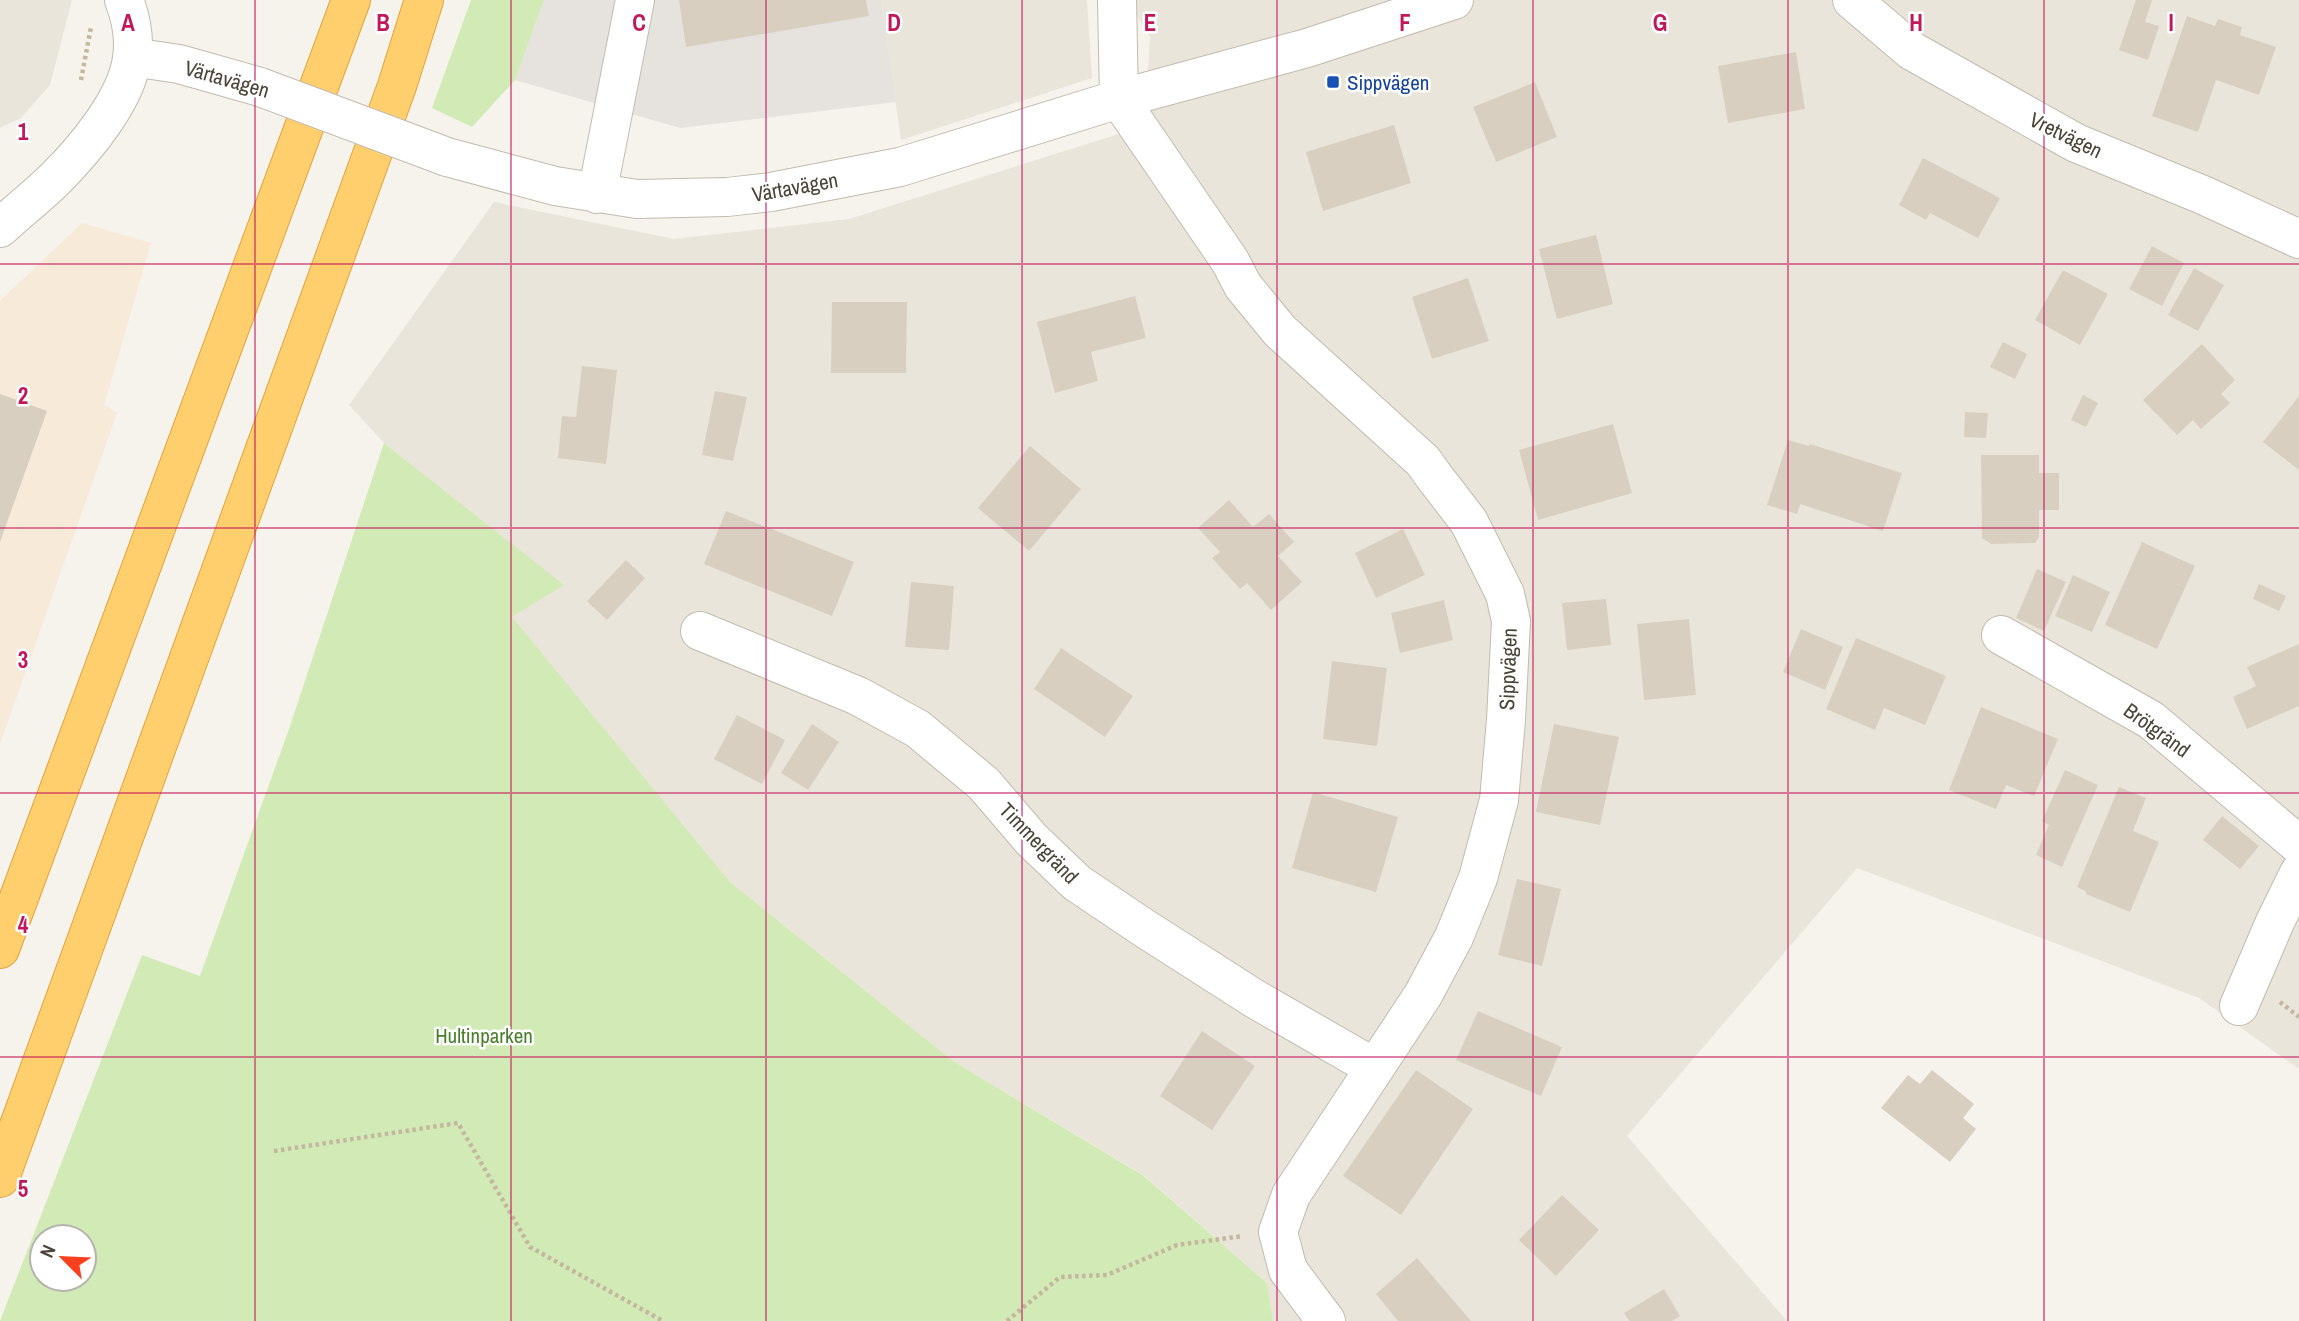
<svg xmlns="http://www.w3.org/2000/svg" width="2299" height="1321" font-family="'Archivo Narrow',sans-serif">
<rect width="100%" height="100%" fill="#f6f3ec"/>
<path fill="#eae5da" d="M0,0h72l-22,85 -29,33 -21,10z
M881,0h206l5,78 -191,62z
M1132,0h1167v1069l-100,-71 -342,-130 -230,268 160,185h-514l-6,-38 -122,-107 -192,-115 -223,-179 -219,-265 52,-32 -179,-142 -35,-38 145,-203 180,37 175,-20 295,-93 6,-89 -18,-29z"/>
<path fill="#f7ead8" d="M82,223l69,20 -47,162 13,8 -117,331v-443z"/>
<path fill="#e6e2dd" d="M544,0h337l15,102 -216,26 -165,-48z"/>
<path fill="#d2eab5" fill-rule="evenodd" d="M471,0h73l-29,80 -43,47 -40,-19z
M384,443l180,142 -52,32 218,265 223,179 191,115 123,107 6,38h-1273l142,-366 58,21 89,-247zM84,1237v42h-42v-42z"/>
<path fill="#d8cfc1" d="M679,0h187l3,16 -183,31z
M2136,0h16l-7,22 14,4 -11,34 -29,-10z
M2187,16l28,10 3,-7 24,8 -2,8 36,12 -17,48 -43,-15 -18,52 -46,-16z
M1796,52l9,57 -77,14 -10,-57z
M1535,82l22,55 -61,25 -23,-55z
M1394,125l17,58 -88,28 -17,-59z
M1923,158l77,40 -22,40 -48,-25 -4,7 -27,-15z
M1596,235l17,69 -56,15 -18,-70z
M2152,246l32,17 -22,43 -33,-17z
M2194,268l30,17 -26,46 -30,-16z
M2063,270l45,24 -28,51 -45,-25z
M1468,278l21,63 -57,18 -20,-62z
M1135,296l11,42 -55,14 7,29 -43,12 -18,-71z
M832,302h75l-1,71h-75z
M2003,342l24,12 -12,25 -25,-12z
M2202,344l33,36 -14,14 9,9 -29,26 -8,-9 -16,15 -34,-35z
M582,366l35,4 -11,94 -48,-6 4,-42 14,1z
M715,391l32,6 -14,64 -31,-6z
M0,394l47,17 -47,131z
M2083,395l15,8 -12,24 -15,-7z
M2299,396v74l-36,-28z
M1965,412l23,1 -2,25 -22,-1z
M1613,424l19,69 -94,27 -19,-70z
M1788,440l21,6 1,-2 92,29 -19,58 -83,-27 -3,10 -30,-9z
M1030,446l51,43 -52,62 -51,-43z
M1981,455h58v18h20v37h-20v27l-4,6 -44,1 -9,-6z
M1229,500l24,27 16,-13 25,28 -16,14 24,26 -31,28 -24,-27 -7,6 -28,-31 8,-6 -22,-24z
M726,511l128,51 -22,54 -128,-52z
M1403,529l22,46 -49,23 -21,-45z
M2142,542l53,24 -38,83 -52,-24z
M626,560l19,18 -38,42 -20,-19z
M2037,569l29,13 -22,49 -28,-13z
M2073,575l37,17 -18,40 -37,-16z
M911,582l43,4 -5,64 -44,-3z
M2259,584l27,12 -7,15 -26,-12z
M1606,599l5,46 -44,5 -5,-47z
M1444,600l9,40 -53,13 -9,-40z
M1689,619l7,76 -52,5 -7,-76z
M1801,629l42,18 -18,43 -42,-18z
M1856,638l90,38 -21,49 -41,-17 -9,22 -49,-21z
M2299,644v62l-52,23 -14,-32 23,-11 -9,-19z
M1061,648l72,48 -28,41 -71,-48z
M1332,661l55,7 -10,78 -54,-7z
M1981,707l77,32 -24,57 -28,-11 -10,24 -47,-19z
M737,715l48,25 -23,44 -48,-25z
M812,724l27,18 -31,48 -27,-17z
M1554,724l65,13 -19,88 -64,-13z
M2065,770l33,15 -36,82 -26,-12 13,-30 -7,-4z
M2119,787l27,11 -13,33 26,11 -29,70 -44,-18v-3l-9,-4z
M1313,792l85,25 -22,75 -84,-24z
M2222,816l37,30 -19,23 -37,-29z
M1517,879l44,10 -19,77 -44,-11z
M1478,1011l84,36 -21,49 -85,-36z
M1202,1031l53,35 -43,64 -52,-34z
M1416,1070l57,39 -72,106 -58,-39z
M1932,1070l42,34 -11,14 13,11 -26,33 -69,-54 27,-33 12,9z
M1562,1195l37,35 -43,46 -37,-36z
M1417,1258l54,63h-73l-22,-27z
M1664,1289l16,27 -8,5h-43l-5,-8z"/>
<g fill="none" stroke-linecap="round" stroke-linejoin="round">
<g stroke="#c2bbae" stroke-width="40">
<path id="minor" d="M1117,0l2,99 111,162 13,25 37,45 143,130 10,14 36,47 36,72 6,27 -5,99 -7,80 -21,78 -24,59 -31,58 -132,200 -13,37 10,38 38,51
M1852,0l60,51 164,92 127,52 96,44
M132,57l47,7 81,23
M447,157l108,29 82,13 90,-2 44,-5 129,-25 219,-68 188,-51 147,-48
M597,194l38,-194
M0,228c18,-17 38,-32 56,-50 29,-29 71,-79 76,-120 3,-20 -1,-40 -8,-58
M700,631l158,65 60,33 66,55 47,55 46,44 67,45 111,71 120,69
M2001,635l150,85 148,125
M2239,1006l36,-84 24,-49"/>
</g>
<g stroke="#e0a43c" stroke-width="40">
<path id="highway" d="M0,949l351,-949
M0,1178l397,-1092 27,-86"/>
</g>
<path stroke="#c4b79f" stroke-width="4.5" stroke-dasharray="3.5 3.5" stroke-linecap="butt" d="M81,80l10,-53
M2280,1002l19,15
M274,1151l184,-28 72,124 133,74
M1007,1321l53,-44 47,-2 70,-30 66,-9"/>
<use href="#minor" stroke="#fff" stroke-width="38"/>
<use href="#highway" stroke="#ffcf6e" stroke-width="38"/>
<g stroke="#c2bbae" stroke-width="40" stroke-linecap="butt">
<path id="minor-bridge" d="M260,87l187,70"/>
</g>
<use href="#minor-bridge" stroke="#fff" stroke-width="38"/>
</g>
<path fill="none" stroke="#c2185b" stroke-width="2" stroke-opacity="0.55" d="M255,0v1321M511,0v1321M766,0v1321M1022,0v1321M1277,0v1321M1533,0v1321M1788,0v1321M2044,0v1321M0,264h2299M0,528h2299M0,793h2299M0,1057h2299"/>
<rect fill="#1a4fb4" stroke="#fff" stroke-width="2.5" x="1326" y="75" width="14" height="14" rx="3.5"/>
<g text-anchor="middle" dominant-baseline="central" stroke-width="5" stroke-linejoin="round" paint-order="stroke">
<g font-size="21" fill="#4b4439" stroke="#fff">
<text transform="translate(227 79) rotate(16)">Värtavägen</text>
<text transform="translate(2066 135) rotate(26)">Vretvägen</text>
<text transform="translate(795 187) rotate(-10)">Värtavägen</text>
<text transform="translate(1508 669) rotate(-88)">Sippvägen</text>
<text transform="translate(2157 730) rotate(36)">Brötgränd</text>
<text transform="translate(1039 843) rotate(46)">Timmergränd</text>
</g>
<g font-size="21" fill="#164399" stroke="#fff" text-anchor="start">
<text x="1347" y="82">Sippvägen</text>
</g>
<g font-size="21" fill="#4a7f2a" stroke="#fff">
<text x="484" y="1035">Hultinparken</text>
</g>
</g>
<g font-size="23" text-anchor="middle" font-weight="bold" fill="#c2185b" stroke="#fff" stroke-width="5" stroke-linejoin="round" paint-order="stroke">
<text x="128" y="31">A</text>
<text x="383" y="31">B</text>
<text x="639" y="31">C</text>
<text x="894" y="31">D</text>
<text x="1150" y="31">E</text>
<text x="1405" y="31">F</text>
<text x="1660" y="31">G</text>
<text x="1916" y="31">H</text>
<text x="2171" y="31">I</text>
<text x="23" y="140">1</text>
<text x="23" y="404">2</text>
<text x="23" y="668">3</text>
<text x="23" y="933">4</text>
<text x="23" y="1197">5</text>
</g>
<g transform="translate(63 1258) rotate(294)"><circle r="33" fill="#ffffff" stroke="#b7b4b0" stroke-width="2"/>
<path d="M0-5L12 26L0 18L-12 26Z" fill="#fc3f1d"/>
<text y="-10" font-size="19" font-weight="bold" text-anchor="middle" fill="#4b4439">N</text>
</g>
</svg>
